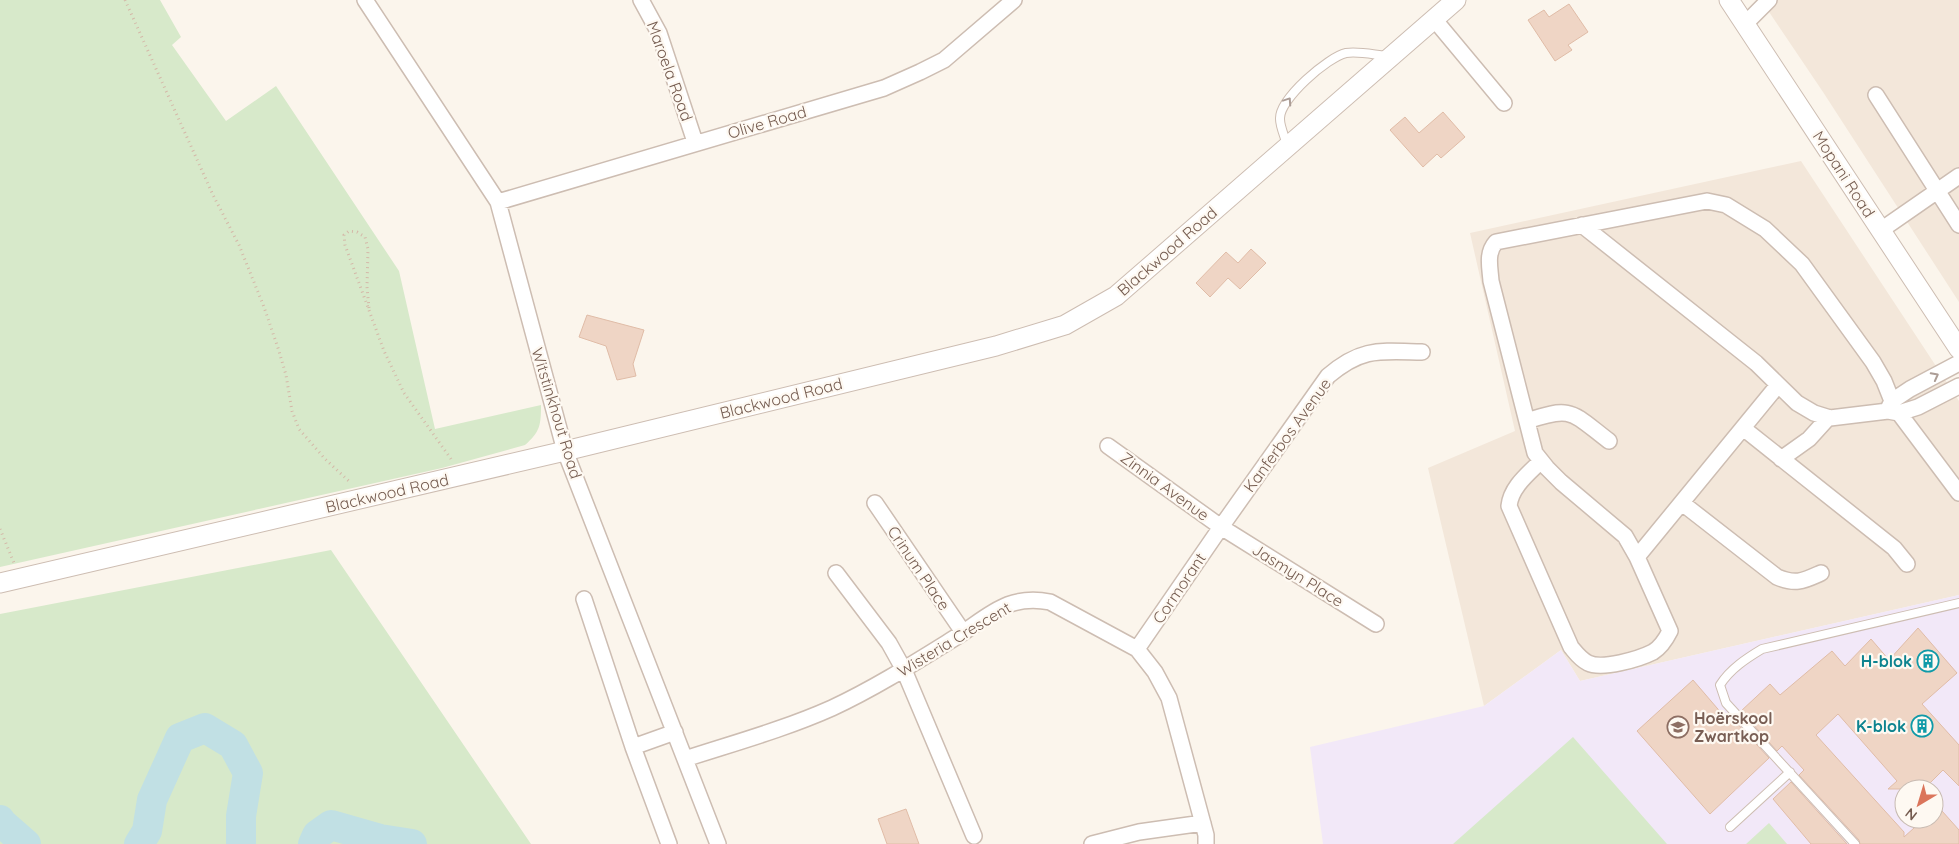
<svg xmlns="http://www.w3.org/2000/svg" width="1959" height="844" font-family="Quicksand,sans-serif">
<rect width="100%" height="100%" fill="#fbf5ec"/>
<path fill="#f3e7da" d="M1761,0h198v302l-136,-210z
M1801,161l158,240v194l-379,86 -19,-31 -77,56 -56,-238 87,-37 -45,-198z"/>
<path fill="#f2e8f8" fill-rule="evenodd" d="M1959,595v249h-636l-13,-97 174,-41 77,-56 19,31zM1904,789h30v30h-30z"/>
<path fill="#d7e9ca" d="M0,0h160l21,37 -9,8 54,76 50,-35 123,185 36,158 106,-24c0,20 -1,27 -16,40l-83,23 -442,99z
M331,550l200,294h-531v-230z
M1573,737l94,107h-214z
M1769,823l18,21h-41z"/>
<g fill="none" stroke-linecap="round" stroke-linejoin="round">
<path stroke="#c1e0e4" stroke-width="30" d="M0,820l2,3 24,21
M139,844l8,-13 5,-31 28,-62 25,-10 28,17 15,28 -7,43v28
M313,844l4,-9 14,-10 49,14 32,5"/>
</g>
<path fill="#efd5c5" stroke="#e0bca7" d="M1569,4l19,28 -20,13 4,5 -17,11 -27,-41 16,-10 5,7z
M1443,112l22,25 -24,21 -4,-4 -14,13 -33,-37 15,-13 14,16z
M1251,249l15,14 -26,26 -12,-11 -18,19 -14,-14 30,-31 12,11z
M587,315l57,15 -11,34 3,12 -19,4 -11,-34 -27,-9z
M1918,628l39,45 -35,31 37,41v41l-16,-16 -19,19h-36l9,-8 -59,-67 -22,21 88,97v5l20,-18h10v-17l25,28v14h-99l-1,-4 -60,-65 5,-5 -22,-24 -5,5 -36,-40 29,-27 10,11 52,-44 13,15 26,-27 18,21z
M1693,680l36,42 4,-3 36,39 -59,56 -73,-83z
M1791,782l56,62h-36l-38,-45z
M906,809l13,35h-32l-9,-25z"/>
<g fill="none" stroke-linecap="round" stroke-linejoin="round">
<g stroke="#cdbdb2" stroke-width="10">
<path id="service" d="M1287,145c-2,-8 -7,-18 -7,-26 -1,-20 48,-62 66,-66 13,-2 29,2 42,3
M1730,827l60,-55
M1855,844l-129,-141 -6,-18c10,-16 27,-27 42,-36l197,-46"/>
</g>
<g stroke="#cdbdb2" stroke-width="18">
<path id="minor" d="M365,0l133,202 67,249 153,393
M641,0l18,33 36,109
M1434,19l70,84
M1745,24l24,-24
M1876,95l83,130
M498,202l386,-114 36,-16 24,-12 70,-60
M1582,225l174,138 41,40 17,10 16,5 58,-7 11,2 19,-6 41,-21
M1881,230l78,-54
M1888,409l4,-8 18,-12 49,-26
M1899,413l60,80
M1527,421c46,-16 45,-8 82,20
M1743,428l151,120 13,16
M1108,446l113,81 155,97
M1781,459l28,-20 19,-21
M1541,461c-13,13 -30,26 -32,45l62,141c5,6 9,12 17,16 14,7 51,-4 65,-11 8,-5 13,-13 17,-21l-33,-74 -12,-21 -64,-54 -14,-14 -12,-15 -44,-172c-1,-14 -5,-28 5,-39l211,-41 19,4 39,24 37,35 71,98 11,19 8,20
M875,503l88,129
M1682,503l95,74c19,8 26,4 44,-4
M1637,557l141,-172
M836,573l53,70 15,27 70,166
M584,599l49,148
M1137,649l84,-122 107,-151c34,-29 52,-25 94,-24
M685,759c49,-16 100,-30 147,-51 45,-21 87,-48 129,-74 30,-20 49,-40 89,-32l87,47 18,23 14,26 37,137v9
M669,844l-36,-97 42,-15
M1092,844l47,-12 64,-9"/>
</g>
<g stroke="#cdbdb2" stroke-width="21">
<path id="tertiary" d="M1729,0l230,349
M0,583l565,-132 431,-105 69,-21 51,-29 340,-296"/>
</g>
<path stroke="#d4b8a8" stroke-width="3" stroke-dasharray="1 4" stroke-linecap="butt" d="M125,0l88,195 26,50 25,62 14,41 8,27 6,36 7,18 26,30 26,24
M369,308l-2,-21 1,-38 -3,-12 -8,-5 -8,-1 -5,4 1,10 39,106 20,42 47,66
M0,529l14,34"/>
<use href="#service" stroke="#fff" stroke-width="8"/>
<use href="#minor" stroke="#fff" stroke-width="15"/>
<use href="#tertiary" stroke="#fff" stroke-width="19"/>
</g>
<defs><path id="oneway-chevron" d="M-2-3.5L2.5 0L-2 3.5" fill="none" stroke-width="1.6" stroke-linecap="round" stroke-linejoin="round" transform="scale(1.25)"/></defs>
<g stroke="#ac9d96">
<use href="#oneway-chevron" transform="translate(1288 101) rotate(-56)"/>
<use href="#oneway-chevron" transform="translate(1935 376) rotate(-28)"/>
</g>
<defs>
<g id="building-ring" transform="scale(1.125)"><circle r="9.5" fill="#fef9f2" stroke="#0f9aa8" stroke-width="1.5"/><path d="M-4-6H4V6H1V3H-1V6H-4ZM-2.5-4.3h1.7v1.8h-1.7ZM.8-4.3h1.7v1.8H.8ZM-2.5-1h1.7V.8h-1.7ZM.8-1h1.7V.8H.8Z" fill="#0f9aa8"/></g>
<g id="school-ring" transform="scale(1.125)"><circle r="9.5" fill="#fef9f2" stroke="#8d6e63" stroke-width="1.5"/><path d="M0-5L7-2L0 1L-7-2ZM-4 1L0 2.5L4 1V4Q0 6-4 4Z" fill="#8d6e63"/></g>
</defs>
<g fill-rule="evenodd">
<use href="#building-ring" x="1928" y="661"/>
<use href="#building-ring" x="1922" y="726"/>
<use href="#school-ring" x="1678" y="727"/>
</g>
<g text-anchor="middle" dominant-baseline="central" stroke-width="4.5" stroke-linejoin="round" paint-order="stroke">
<g font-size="16" fill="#755c50" stroke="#fef9f2">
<text transform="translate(670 71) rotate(70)">Maroela Road</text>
<text transform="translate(767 122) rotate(-16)">Olive Road</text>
<text transform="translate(1844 174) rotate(57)">Mopani Road</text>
<text transform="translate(1167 251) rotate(-41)">Blackwood Road</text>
<text transform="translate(781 398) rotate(-14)">Blackwood Road</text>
<text transform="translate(557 413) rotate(73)">Witstinkhout Road</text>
<text transform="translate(1287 435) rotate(-54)">Kanferbos Avenue</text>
<text transform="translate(1165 486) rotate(36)">Zinnia Avenue</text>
<text transform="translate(387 493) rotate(-13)">Blackwood Road</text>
<text transform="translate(919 568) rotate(56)">Crinum Place</text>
<text transform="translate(1298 575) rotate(32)">Jasmyn Place</text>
<text transform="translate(1179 588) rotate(-56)">Cormorant</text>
<text transform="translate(954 639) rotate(-31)">Wisteria Crescent</text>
</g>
<g font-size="16" font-weight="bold" fill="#0d838f" stroke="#fef9f2" text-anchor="end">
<text x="1912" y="661">H-blok</text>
<text x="1906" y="726">K-blok</text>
</g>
<g font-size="16" font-weight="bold" fill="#785e54" stroke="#fef9f2" text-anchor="start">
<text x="1694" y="718">Hoërskool<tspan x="1694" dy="18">Zwartkop</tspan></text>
</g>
</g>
<g transform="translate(1919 804) rotate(218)"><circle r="24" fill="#fef9f2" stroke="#c7bab1"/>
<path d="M0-4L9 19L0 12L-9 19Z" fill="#db755b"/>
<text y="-8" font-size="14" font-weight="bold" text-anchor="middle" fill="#755c50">N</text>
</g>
</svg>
